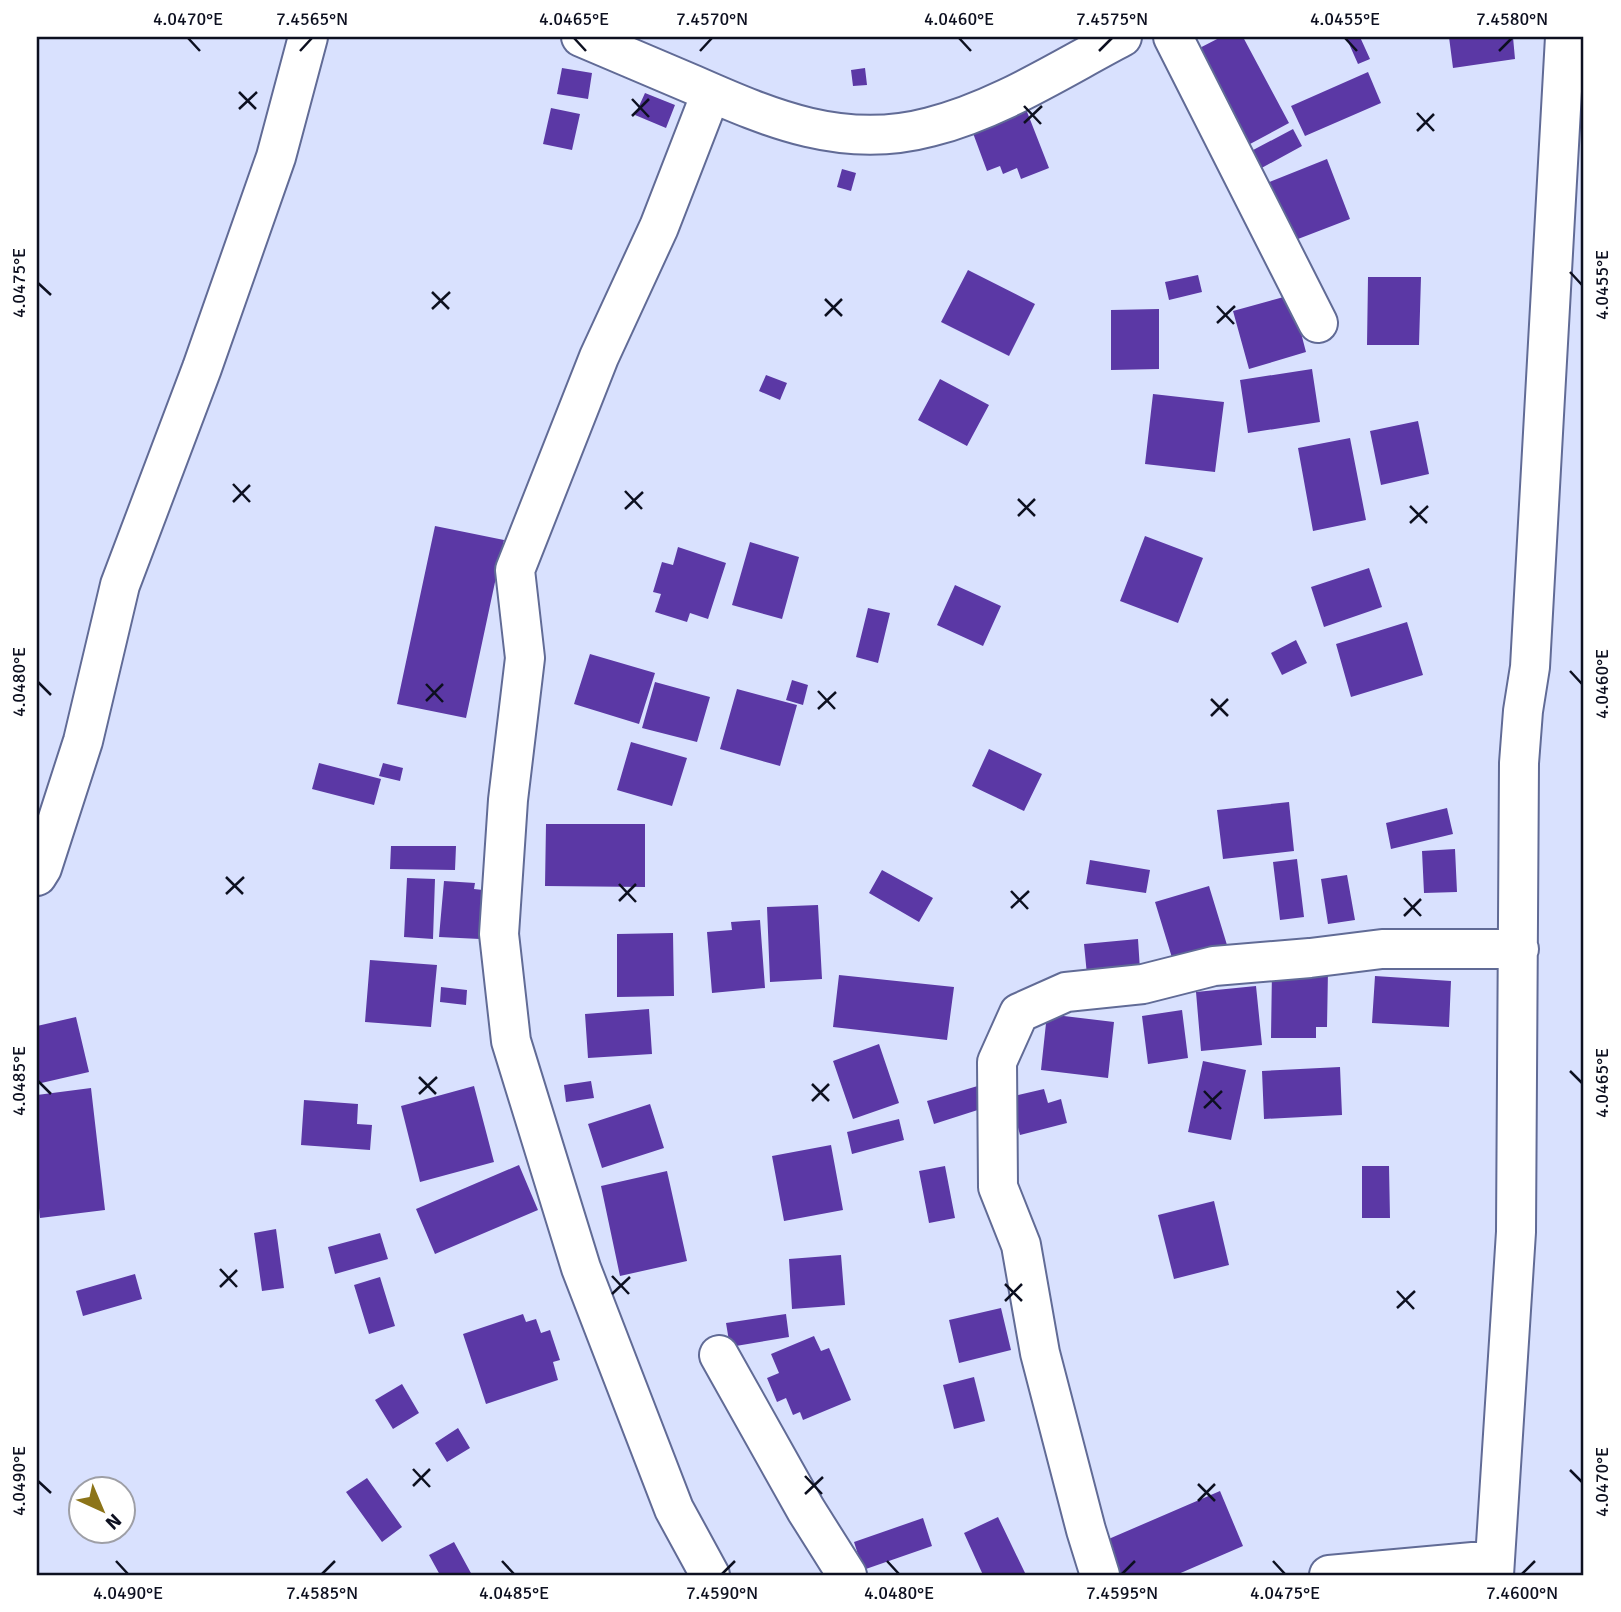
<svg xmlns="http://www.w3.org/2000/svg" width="1621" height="1612" font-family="Signika,sans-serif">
<rect width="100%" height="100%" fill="#d9e1fe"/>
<path fill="#5b38a5" d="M1221,37h22l46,86 -52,28 -51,-96z
M1346,37h14l10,22 -12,5z
M1449,37h64l2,22 -62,9z
M562,68l30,5 -4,26 -31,-5z
M865,68l2,17 -14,1 -2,-16z
M1368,72l13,31 -76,33 -14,-30z
M645,93l30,12 -9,23 -31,-13z
M1024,104l25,64 -28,11 -4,-11 -14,6 -3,-8 -13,5 -17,-46z
M551,108l29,6 -8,36 -29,-6z
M1293,129l9,17 -55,30 -9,-18z
M1327,159l23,60 -65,25 -23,-59z
M842,169l14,4 -5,18 -14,-4z
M968,270l67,34 -26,52 -68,-34z
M1198,275l4,17 -33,8 -4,-18z
M1368,277h53l-2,68h-52z
M1291,295l15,57 -57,17 -16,-58z
M1159,309v60l-48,1v-60z
M1312,369l8,53 -72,11 -8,-53z
M766,375l21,8 -7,17 -21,-9z
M940,379l49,26 -22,41 -49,-26z
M1153,394l71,8 -9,70 -70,-8z
M1418,421l11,53 -48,11 -11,-54z
M1350,438l16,82 -53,11 -15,-83z
M435,526l69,14 -38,178 -69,-14z
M1145,536l58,22 -25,65 -58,-22z
M750,542l49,15 -17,62 -50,-14z
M678,547l48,16 -18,56 -18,-6 -3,9 -32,-10 6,-18 -8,-2 9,-30 11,3z
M1369,568l13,39 -58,20 -13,-40z
M955,585l46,21 -18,40 -46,-21z
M868,608l22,5 -12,50 -22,-6z
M1407,622l16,53 -72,22 -15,-53z
M1296,640l11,23 -25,12 -11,-22z
M590,654l65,19 -16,51 -65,-20z
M792,680l16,5 -5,20 -17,-5z
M655,682l55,15 -13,45 -55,-14z
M737,689l60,16 -17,61 -60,-17z
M631,742l56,16 -15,48 -55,-16z
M989,749l53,25 -18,37 -52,-25z
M319,763l62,16 -7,26 -62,-16z
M383,763l20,5 -3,13 -21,-5z
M1289,802l5,49 -71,8 -6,-49z
M1447,808l6,26 -62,15 -5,-26z
M546,824h99v63l-100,-1z
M391,846h65l-1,24 -65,-1z
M1455,849l2,43 -33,1 -2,-42z
M1297,859l7,58 -24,3 -7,-58z
M1090,860l60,10 -4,23 -60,-9z
M882,870l51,28 -14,24 -50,-29z
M1347,875l8,45 -27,4 -7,-45z
M407,878l28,1 -2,60 -29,-2z
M444,881l31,2 -1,6 9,1 -3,49 -41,-2z
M1209,886l18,59 -54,16 -18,-59z
M818,905l4,74 -52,3 -3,-75z
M760,920l5,68 -53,5 -5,-61 25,-2 -1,-8z
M673,933l1,63 -57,1v-63z
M1138,939l2,31 -53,5 -3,-31z
M370,960l67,5 -6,62 -66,-5z
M1272,969l56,1 -1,57h-11v11h-45z
M839,975l115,12 -7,53 -114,-13z
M1375,976l76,5 -2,46 -77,-4z
M1256,986l6,59 -61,6 -5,-59z
M441,987l26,3 -1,15 -26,-3z
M649,1009l3,45 -64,4 -3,-44z
M1182,1010l6,48 -40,6 -6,-48z
M1047,1014l67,8 -6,56 -67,-8z
M76,1017l13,55 -52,12v-58z
M879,1044l20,59 -46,16 -20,-58z
M1203,1061l43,9 -15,70 -43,-8z
M1340,1067l2,48 -78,4 -2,-48z
M591,1081l3,17 -28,4 -2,-17z
M981,1085l6,22 -53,17 -7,-23z
M474,1086l20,76 -74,20 -19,-76z
M91,1088l14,122 -65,8 -3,-29v-94z
M1044,1089l4,14 13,-4 6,24 -47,12 -10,-38z
M304,1100l54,4 -1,20 15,1 -2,25 -69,-5z
M650,1104l14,44 -62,20 -14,-44z
M899,1119l5,21 -52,14 -5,-22z
M831,1145l12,65 -59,11 -12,-65z
M519,1165l19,45 -103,44 -19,-45z
M945,1166l10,52 -26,5 -10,-52z
M1362,1166h27l1,52h-28z
M667,1171l20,90 -67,15 -19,-90z
M1214,1201l15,64 -55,14 -16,-64z
M276,1229l8,59 -22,3 -8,-58z
M380,1233l8,26 -53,15 -7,-27z
M841,1255l4,50 -53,4 -3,-50z
M135,1274l7,25 -59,17 -7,-25z
M380,1277l15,49 -26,8 -15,-49z
M1001,1308l10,42 -52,13 -10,-43z
M523,1314l3,8 10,-3 5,14 9,-3 10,30 -7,2 5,18 -72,24 -23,-70z
M786,1314l3,23 -59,10 -4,-24z
M814,1336l7,15 8,-3 22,52 -48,20 -3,-8 -7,3 -7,-17 -9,4 -10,-24 12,-5 -8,-19z
M974,1377l11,44 -31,8 -11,-44z
M402,1384l17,29 -26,16 -18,-29z
M458,1428l12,20 -23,14 -12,-19z
M367,1478l35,49 -20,15 -36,-50z
M1220,1491l23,55 -67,29h-58l-14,-34z
M998,1517l28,58h-43l-19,-42z
M923,1518l9,28 -69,24 -9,-28z
M454,1542l18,33h-32l-11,-20z"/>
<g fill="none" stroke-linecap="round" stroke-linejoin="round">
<g stroke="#616b96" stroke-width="42">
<path id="street" d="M581,37c38,16 75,32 113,48 77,34 150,65 236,42 68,-17 131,-58 192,-90
M1173,37l145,286
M37,876l5,-8 41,-127 37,-156 82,-217 74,-211 32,-120
M719,1355l87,155 41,65
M710,1575l-36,-66 -93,-241 -70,-227 -12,-107 9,-134 17,-142 -10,-88 84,-213 60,-130 52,-134
M1100,1575l-14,-45 -46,-177 -19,-108 -23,-58 -1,-125 22,-49 47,-21 77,-8 71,-18 96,-8 72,-9h137
M1329,1575l166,-15
M1494,1575l22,-343 3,-469 4,-52 7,-44 35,-630"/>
</g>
<use href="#street" stroke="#fff" stroke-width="38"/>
</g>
<path fill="none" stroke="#0d1020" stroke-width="2.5" d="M188,38l12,13M574,38l12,13M959,38l12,13M1345,38l12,13M300,51l12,-13M700,51l12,-13M1099,51l13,-13M1499,51l13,-13M239,92l17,17M632,99l17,18M1024,106l17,18M239,109l18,-17M1417,113l17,18M632,116l17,-17M1024,123l18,-17M1417,131l17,-17M1570,272l12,13M38,283l13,12M432,292l17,17M825,299l17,17M1217,306l17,18M432,309l18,-17M825,316l17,-17M1217,323l18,-17M233,484l17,18M625,491l17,18M1018,499l17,17M233,502l17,-17M1410,506l17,17M625,509l18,-17M1018,516l17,-17M1410,523l18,-17M1570,671l12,13M38,682l13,13M426,684l17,18M818,691l17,18M1211,699l17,17M426,701l17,-17M818,709l18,-17M1211,716l17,-17M226,877l17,17M619,884l17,18M1011,891l17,18M226,894l18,-17M1404,898l17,18M619,901l17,-17M1011,908l18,-17M1404,916l17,-17M1570,1071l12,12M419,1077l17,17M38,1081l13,13M812,1084l17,17M1204,1091l17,18M419,1094l18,-17M812,1101l17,-17M1204,1108l18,-17M220,1269l17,18M612,1276l17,18M1005,1284l17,17M220,1287l17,-17M1397,1291l17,18M612,1294l18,-17M1005,1301l17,-17M1397,1308l18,-17M413,1469l17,18M1570,1470l12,12M805,1476l17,18M38,1481l13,12M1198,1484l17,17M413,1486l17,-17M805,1494l18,-17M1198,1501l17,-17M116,1561l12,13M502,1561l12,13M887,1561l12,13M1273,1561l12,13M322,1574l13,-13M722,1574l13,-13M1122,1574l13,-13M1522,1574l13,-13"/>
<rect width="1621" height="1612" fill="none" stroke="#ffffff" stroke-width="77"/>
<g transform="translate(102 1510) rotate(136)"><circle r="33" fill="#ffffff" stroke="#9e9fa6" stroke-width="2"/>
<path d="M0-5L12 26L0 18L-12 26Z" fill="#8c7418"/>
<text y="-10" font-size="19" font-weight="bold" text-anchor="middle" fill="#0d1020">N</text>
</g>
<rect x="38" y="38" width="1544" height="1536" fill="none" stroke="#0d1020" stroke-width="2.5"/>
<g font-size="18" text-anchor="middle" fill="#0d1020">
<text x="188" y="25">4.0470°E</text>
<text x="312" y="25">7.4565°N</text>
<text x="574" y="25">4.0465°E</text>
<text x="712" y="25">7.4570°N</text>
<text x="959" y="25">4.0460°E</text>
<text x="1112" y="25">7.4575°N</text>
<text x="1345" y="25">4.0455°E</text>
<text x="1512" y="25">7.4580°N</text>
<text transform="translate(19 283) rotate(-90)" y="6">4.0475°E</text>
<text transform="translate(1602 285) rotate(-90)" y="6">4.0455°E</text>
<text transform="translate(19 682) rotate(-90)" y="6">4.0480°E</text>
<text transform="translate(1602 684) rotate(-90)" y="6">4.0460°E</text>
<text transform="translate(19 1081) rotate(-90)" y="6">4.0485°E</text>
<text transform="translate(1602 1083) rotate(-90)" y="6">4.0465°E</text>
<text transform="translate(19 1481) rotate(-90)" y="6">4.0490°E</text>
<text transform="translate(1602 1482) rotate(-90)" y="6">4.0470°E</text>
<text x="128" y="1599">4.0490°E</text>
<text x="322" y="1599">7.4585°N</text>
<text x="514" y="1599">4.0485°E</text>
<text x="722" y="1599">7.4590°N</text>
<text x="899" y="1599">4.0480°E</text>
<text x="1122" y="1599">7.4595°N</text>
<text x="1285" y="1599">4.0475°E</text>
<text x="1522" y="1599">7.4600°N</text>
</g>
</svg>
